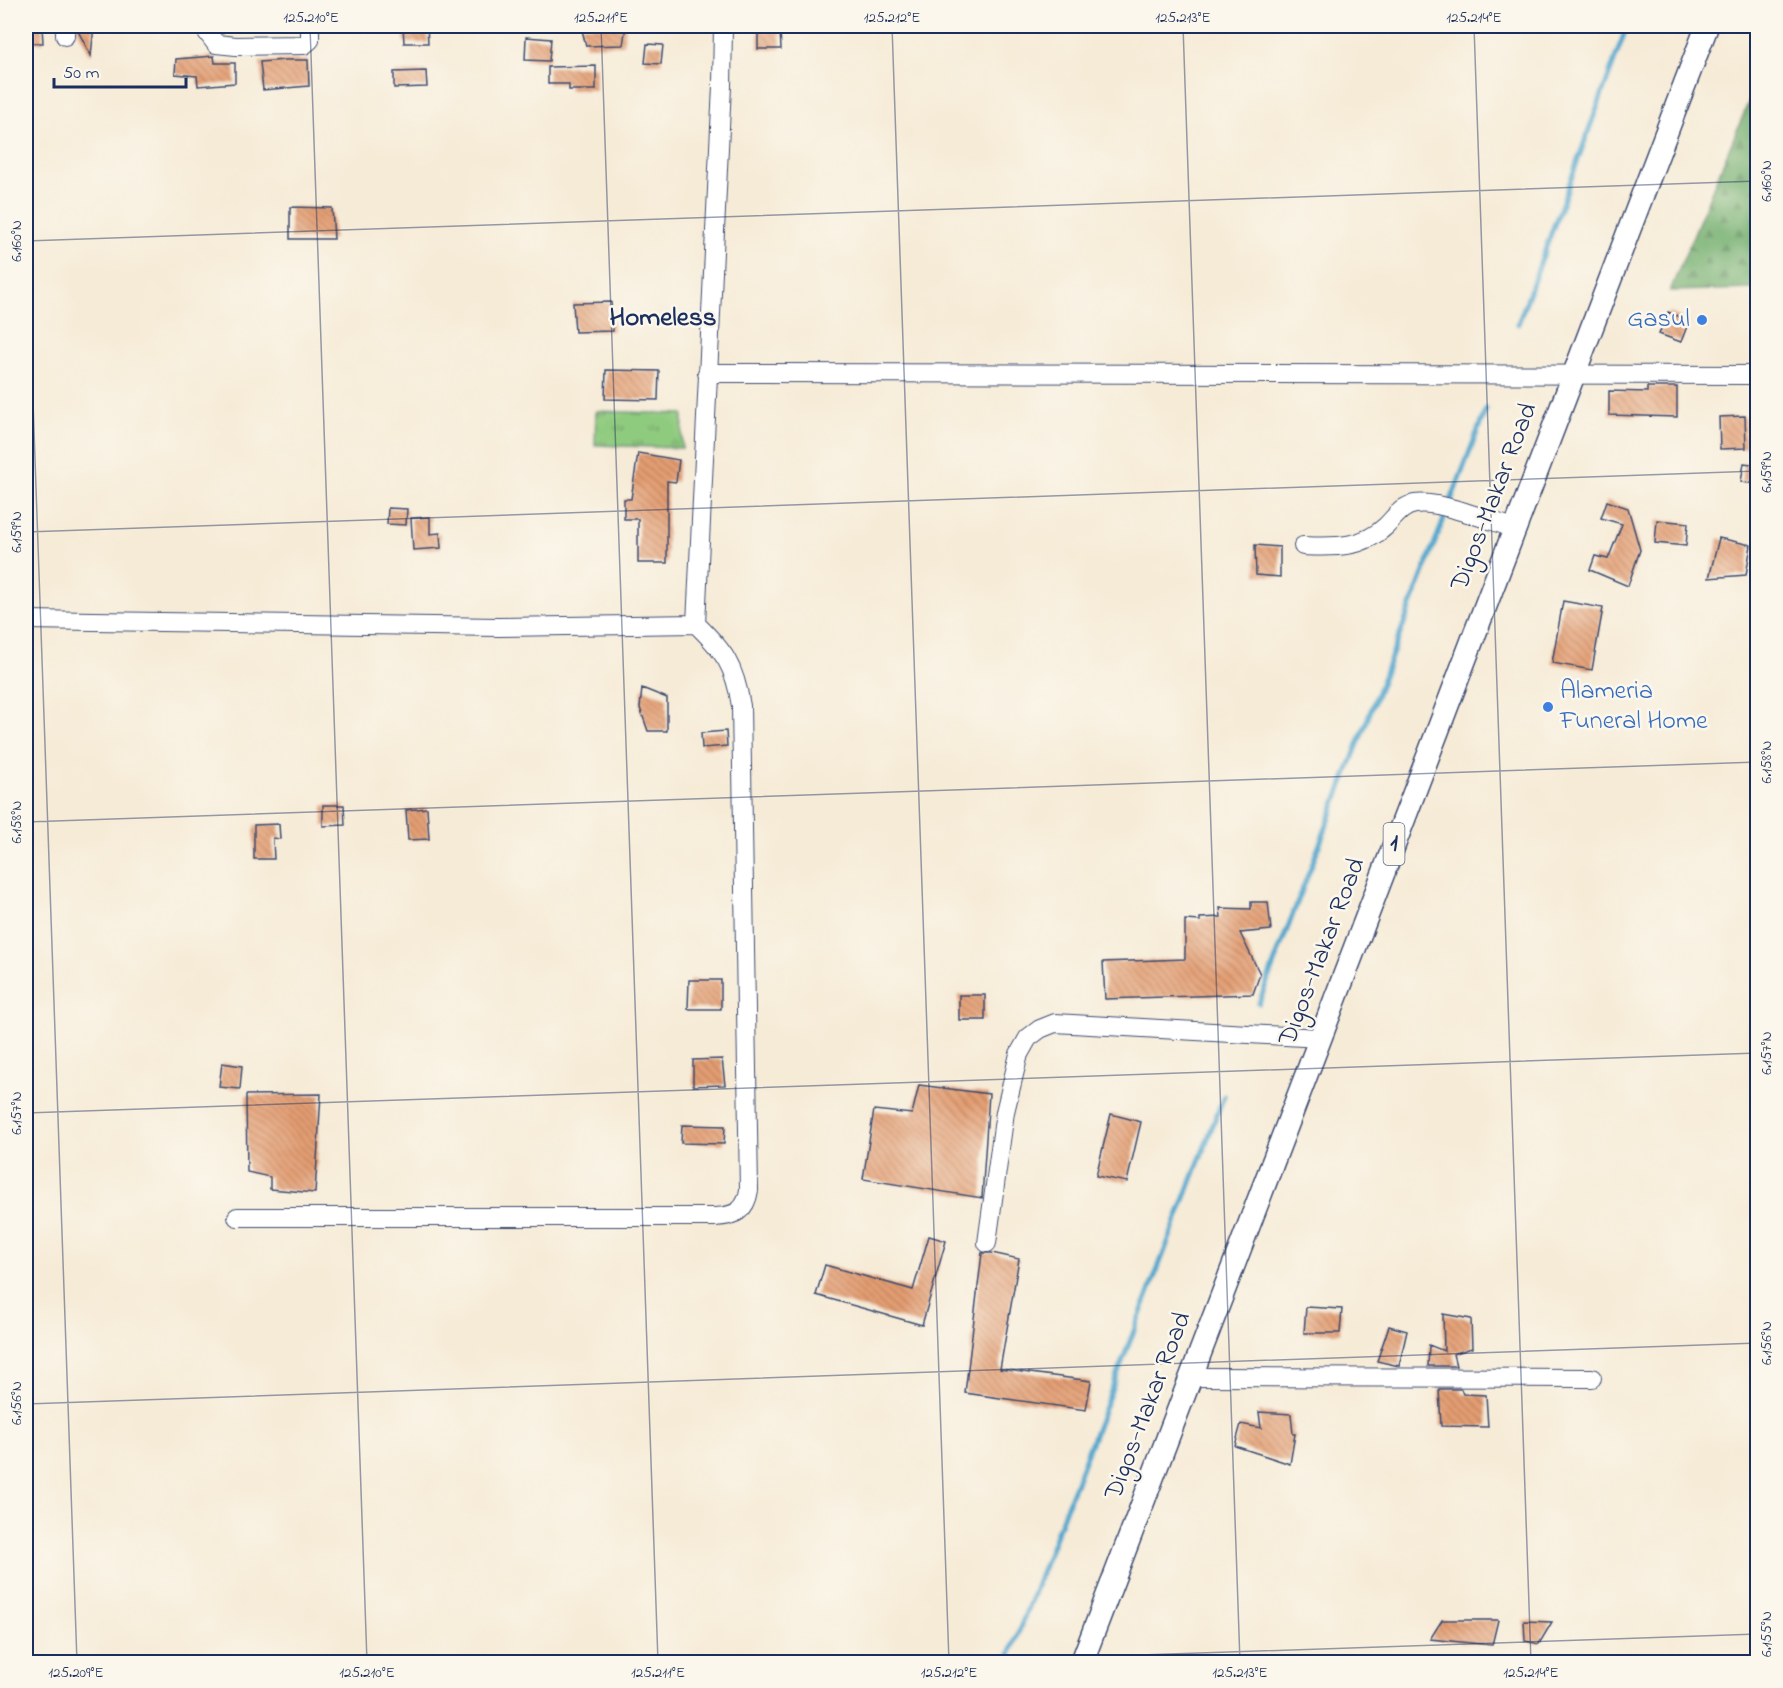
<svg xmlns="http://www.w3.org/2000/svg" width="1783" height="1688" font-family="'Indie Flower',sans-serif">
<defs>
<pattern id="grass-tufts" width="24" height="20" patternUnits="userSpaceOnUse" patternTransform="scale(1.5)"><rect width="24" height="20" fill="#8fcb7f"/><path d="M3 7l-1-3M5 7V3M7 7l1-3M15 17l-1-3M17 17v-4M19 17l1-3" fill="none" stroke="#74a56b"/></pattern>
<pattern id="forest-firs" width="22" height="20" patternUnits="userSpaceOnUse" patternTransform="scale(1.5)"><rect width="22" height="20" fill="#73af6e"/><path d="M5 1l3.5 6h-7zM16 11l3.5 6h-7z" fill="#5e8f5e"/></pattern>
<pattern id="building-back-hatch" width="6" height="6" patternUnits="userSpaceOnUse" patternTransform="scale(1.5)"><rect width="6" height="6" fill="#e49d71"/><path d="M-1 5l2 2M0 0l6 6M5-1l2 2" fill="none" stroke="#b88060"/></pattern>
</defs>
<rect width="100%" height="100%" fill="#fbf7ec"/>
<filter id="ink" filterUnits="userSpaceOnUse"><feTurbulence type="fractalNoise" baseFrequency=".0167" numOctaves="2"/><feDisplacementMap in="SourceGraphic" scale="12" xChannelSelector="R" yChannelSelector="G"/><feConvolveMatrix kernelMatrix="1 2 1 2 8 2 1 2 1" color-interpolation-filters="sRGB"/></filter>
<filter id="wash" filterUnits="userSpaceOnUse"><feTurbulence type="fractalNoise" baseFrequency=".008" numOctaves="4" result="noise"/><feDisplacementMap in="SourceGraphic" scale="24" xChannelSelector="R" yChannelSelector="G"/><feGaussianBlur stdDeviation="1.35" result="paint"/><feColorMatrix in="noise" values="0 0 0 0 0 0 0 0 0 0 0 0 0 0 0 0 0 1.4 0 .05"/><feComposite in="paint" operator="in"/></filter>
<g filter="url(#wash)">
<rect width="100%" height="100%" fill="#f6ebd7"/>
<path fill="url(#grass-tufts)" stroke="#557d6e" stroke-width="1.5" d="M596,411l87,3 -1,34 -87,-3z"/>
<path fill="url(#forest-firs)" stroke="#476f66" stroke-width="1.5" d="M1757,82v207l-87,2z"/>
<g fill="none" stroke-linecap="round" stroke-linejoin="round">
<path stroke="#50a6cd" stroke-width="5" d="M1518,324l109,-298
M1259,1003l227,-594
M1007,1662l217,-566"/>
</g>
<g id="blocks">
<path fill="url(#building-back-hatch)" d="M26,26h16l1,17h-17z
M76,26h18l-3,30 -15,-29z
M403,26h24l1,17h-24z
M581,26h45l-3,19 -37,1z
M758,30h22l1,19h-23z
M526,37l25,2 -2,22 -24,-1z
M647,44l16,1 -2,19 -16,-1z
M214,56l1,7h20v20l-37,3 -1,-10 -22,-2 1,-15z
M285,60h23l1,26 -46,4 -3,-28z
M596,66v24h-27v-6h-21v-17z
M426,71l1,16 -33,1v-16z
M290,207l42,1 2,31h-44z
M611,302l2,29 -38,1 -2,-29z
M1668,312l21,9 -8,21 -22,-8z
M606,370l53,1 -1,29 -53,-1z
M1647,387h30v30l-68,-2v-24l38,1z
M1745,416l1,32 -26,1 -1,-32z
M638,453l41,7 -3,22 -9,-1v82h-29v-44h-14v-20h7z
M1744,463l14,2v19l-17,-2z
M1607,501l21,7 12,42 -12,36 -38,-16 5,-14 13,3 14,-35 -21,-6z
M388,508l19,1 -1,16 -19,-1z
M430,517v17l10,-1 1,15 -28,2 -2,-32z
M1657,520l31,3 -2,23 -31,-3z
M1719,538l32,7 -5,30 -37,3z
M1255,545l25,2v30l-24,-2z
M1563,601l40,7 -11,62 -40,-7z
M642,688l25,10v33h-19l-8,-23z
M726,731l1,15 -25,2 -1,-15z
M323,805h21l1,20 -22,1z
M427,808l2,31 -21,1 -2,-30z
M279,824l1,15 -7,-1 1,21h-20v-34z
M1251,902h17l3,28 -31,3 20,41 -7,20 -148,5 -2,-37 82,-3v-39l15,1v-3l21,-1 -1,-9 31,1z
M689,980h32v29h-33z
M959,995h26v25h-26z
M722,1059l3,26 -32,1v-26z
M222,1063l20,3 -2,23 -21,-2z
M919,1085l70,9 -7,104 -119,-19 11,-69 38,4z
M321,1094l-6,99 -45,-4v-12l-23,-5 -1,-77z
M1111,1114l30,8 -14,60 -31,-6z
M682,1125l43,1 -1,18 -43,-1z
M929,1236l17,5 -24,84 -106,-30 9,-30 88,25z
M982,1253h10l27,6 -19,110 91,12 -5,29 -121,-17z
M1306,1307l36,2 -2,24h-36z
M1443,1314l28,5 1,29 -19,6 3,12h-28l1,-21 15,6z
M1389,1326l18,5 -8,35 -22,-5z
M1439,1389h22l2,5 23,1 2,32 -47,-1z
M1259,1412l32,2 2,20h2l-5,30 -55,-18 6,-22 20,4z
M1442,1620h56l-6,25 -62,-6z
M1524,1621l28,1 -13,22 -14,-3z"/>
</g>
</g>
<g filter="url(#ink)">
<use href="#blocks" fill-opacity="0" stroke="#3c4b70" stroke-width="1.5"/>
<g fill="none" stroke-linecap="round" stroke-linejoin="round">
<g stroke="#3c4b70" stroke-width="20">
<path id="minor" d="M205,26l2,6 9,12 20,2 68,-1 6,-5v-14
M65,36v-10
M707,373l1051,2
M1303,546c31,1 59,3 83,-20 9,-9 16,-20 29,-22 23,-4 75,17 99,24
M26,620l473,7 197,-3c28,27 39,42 45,82l8,484c-3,21 -14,26 -34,27h-478
M696,624l26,-538 1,-60
M987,1243l18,-131 14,-58 9,-16 12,-9 15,-6 265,15
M1191,1377l401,1"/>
</g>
<g stroke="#3c4b70" stroke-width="25">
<path id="major" d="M1082,1662l625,-1636"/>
</g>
<use href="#minor" stroke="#fff" stroke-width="18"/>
<use href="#major" stroke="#fff" stroke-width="22"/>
</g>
</g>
<path fill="none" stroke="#1b2f5e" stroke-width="1.5" stroke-opacity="0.45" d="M310,26l57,1636M601,26l57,1636M892,26l57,1636M1183,26l57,1636M1474,26l57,1636M26,201l51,1461M26,241l1732,-60M26,532l1732,-61M26,822l1732,-60M26,1113l1732,-60M26,1404l1732,-61M937,1662l821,-28"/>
<g fill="#3f7fe0" stroke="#fbf7ec" stroke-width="2">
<circle cx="1702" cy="320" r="6"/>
<circle cx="1548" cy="707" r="6"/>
</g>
<g text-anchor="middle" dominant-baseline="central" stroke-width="5" stroke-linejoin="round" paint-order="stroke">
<rect fill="#fbf7ec" stroke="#5e6b89" stroke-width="1.5" x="1383.5" y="823" width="21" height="42" rx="4.5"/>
<g font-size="24" font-weight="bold" fill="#1b2f5e">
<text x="1394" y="844">1</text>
</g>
<g font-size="26" fill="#366cbe" stroke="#fbf7ec" text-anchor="end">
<text x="1690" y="320">Gasul</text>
<text x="1560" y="692" text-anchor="start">Alameria<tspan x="1560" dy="30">Funeral Home</tspan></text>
</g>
<g font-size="26" fill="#1b2f5e" stroke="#fbf7ec">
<text transform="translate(1495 497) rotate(-69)">Digos-Makar Road</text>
<text transform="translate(1323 952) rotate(-69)">Digos-Makar Road</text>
<text transform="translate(1149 1406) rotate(-69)">Digos-Makar Road</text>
</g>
<g font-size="27" font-weight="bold" fill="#1b2f5e" stroke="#fbf7ec">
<text x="663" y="318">Homeless</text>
</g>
</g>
<rect width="1783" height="1688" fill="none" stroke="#fbf7ec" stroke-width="66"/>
<path d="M54 78v9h132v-9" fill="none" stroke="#1b2f5e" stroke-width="3"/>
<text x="63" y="78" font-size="18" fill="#1b2f5e" stroke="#fbf7ec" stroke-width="4.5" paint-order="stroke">50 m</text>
<rect x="33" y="33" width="1717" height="1622" fill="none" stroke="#1b2f5e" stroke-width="2"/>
<g font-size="15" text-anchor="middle" fill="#1b2f5e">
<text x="311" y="22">125.210°E</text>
<text x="601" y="22">125.211°E</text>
<text x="892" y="22">125.212°E</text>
<text x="1183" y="22">125.213°E</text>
<text x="1474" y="22">125.214°E</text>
<text transform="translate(1766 181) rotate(-90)" y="5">6.160°N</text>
<text transform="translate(16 241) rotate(-90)" y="5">6.160°N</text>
<text transform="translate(1766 472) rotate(-90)" y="5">6.159°N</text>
<text transform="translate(16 532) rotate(-90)" y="5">6.159°N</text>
<text transform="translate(1766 762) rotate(-90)" y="5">6.158°N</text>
<text transform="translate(16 822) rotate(-90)" y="5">6.158°N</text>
<text transform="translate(1766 1053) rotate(-90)" y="5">6.157°N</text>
<text transform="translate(16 1113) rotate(-90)" y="5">6.157°N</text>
<text transform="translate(1766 1343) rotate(-90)" y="5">6.156°N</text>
<text transform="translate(16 1403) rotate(-90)" y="5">6.156°N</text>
<text transform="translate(1766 1634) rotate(-90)" y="5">6.155°N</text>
<text x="76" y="1677">125.209°E</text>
<text x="367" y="1677">125.210°E</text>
<text x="658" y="1677">125.211°E</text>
<text x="949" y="1677">125.212°E</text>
<text x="1240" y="1677">125.213°E</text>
<text x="1531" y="1677">125.214°E</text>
</g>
</svg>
